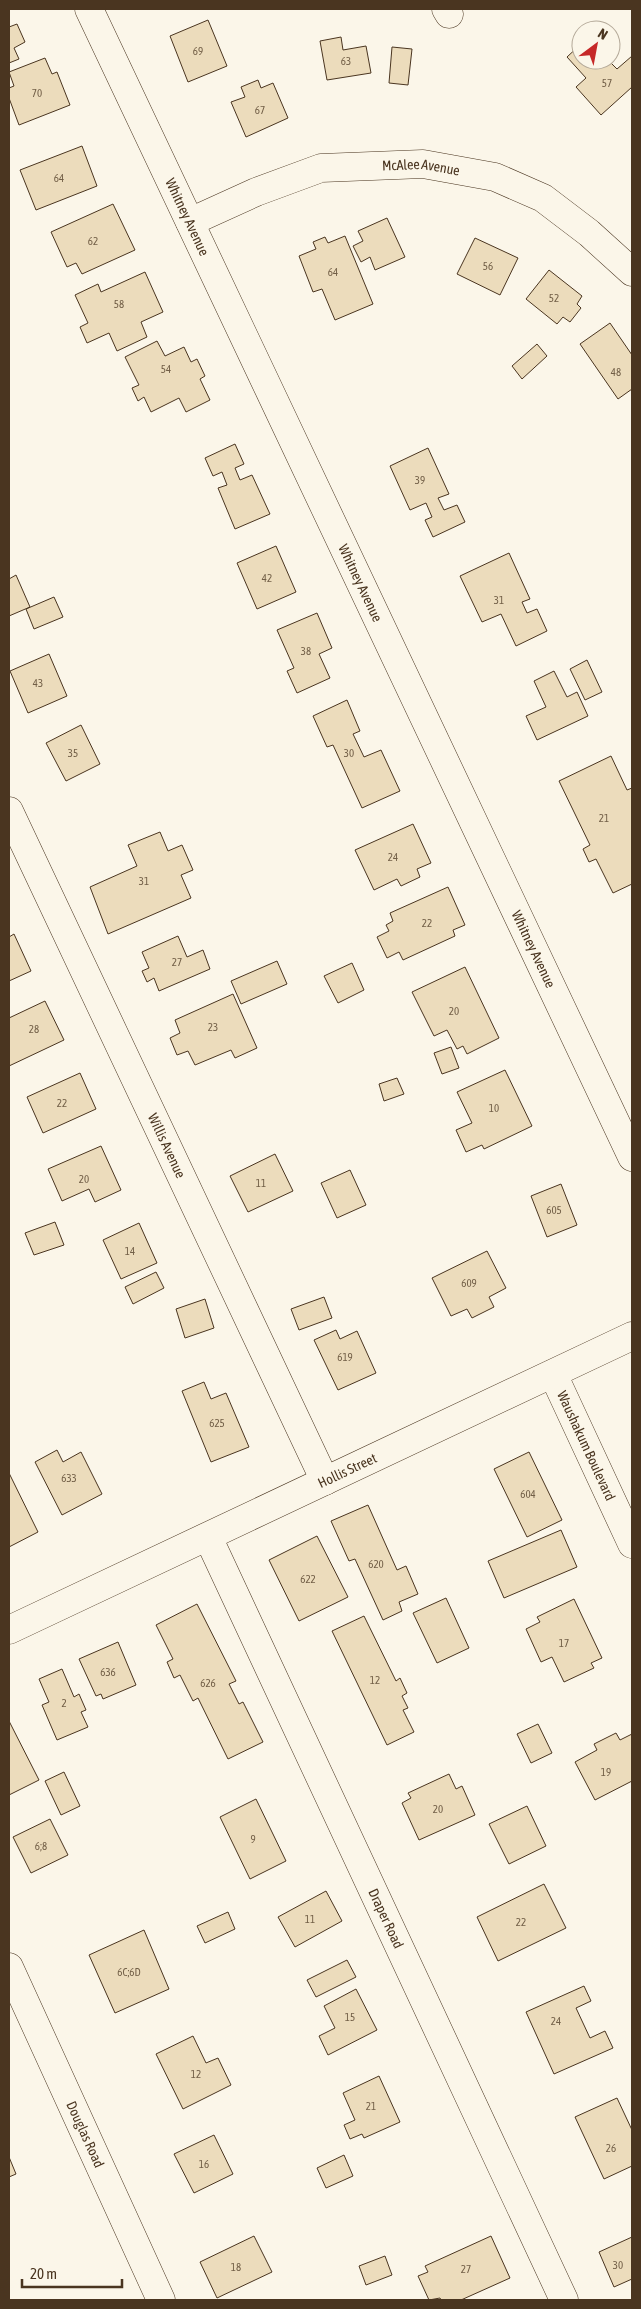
<svg xmlns="http://www.w3.org/2000/svg" width="641" height="2309" font-family="'Asap Condensed',sans-serif">
<rect width="100%" height="100%" fill="#fbf6e9"/>
<path fill="#ecdcbc" stroke="#4a3520" d="M208,20l19,46 -39,16 -18,-46z
M17,24l8,18 -11,6 5,11 -10,4v-36z
M341,37l2,13 23,-4 5,27 -44,7 -7,-39z
M581,44v16h27l9,9 15,-13v31l-31,28 -25,-28 10,-9 -19,-21z
M392,47l20,2 -4,36 -19,-2z
M45,58l7,16 5,-2 13,33 -51,20 -10,-27v-10l5,-2 -5,-14z
M258,80l3,8 12,-5 15,35 -42,19 -15,-35 14,-5 -4,-10z
M82,146l15,40 -61,24 -16,-40z
M113,204l22,46 -53,24 -6,-11 -9,4 -16,-35z
M387,218l18,39 -30,13 -5,-13 -9,5 -8,-16 10,-5 -5,-10z
M345,236l28,68 -38,16 -13,-31 -9,3 -14,-36 17,-7 -3,-7 12,-5 3,6z
M475,238l43,20 -18,37 -43,-21z
M549,270l33,26 -5,8 4,4 -11,14 -7,-5 -6,7 -31,-25z
M145,272l18,40 -22,10 6,15 -30,14 -8,-18 -22,10 -7,-16 8,-4 -13,-28 23,-11 3,8z
M610,323l22,32v34l-14,10 -38,-55z
M157,341l8,15 19,-9 7,15 6,-3 8,17 -5,3 10,21 -24,12 -7,-14 -28,14 -7,-15 -6,4 -6,-13 7,-3 -14,-28z
M537,344l10,12 -25,23 -10,-13z
M235,444l9,20 -9,4 5,12 12,-5 18,39 -35,15 -17,-41 9,-3 -5,-13 -9,4 -8,-18z
M428,448l21,46 -11,4 6,12 13,-5 8,17 -32,15 -8,-17 7,-3 -6,-14 -16,7 -20,-44z
M276,546l20,46 -39,17 -20,-46z
M509,553l21,46 -8,3 5,11 10,-4 10,22 -31,15 -15,-32 -19,8 -22,-46z
M16,575l14,32 -21,9v-37z
M54,597l9,20 -29,12 -8,-20z
M317,613l15,35 -13,6 11,24 -33,15 -10,-22 7,-3 -17,-38z
M49,654l18,42 -39,17 -18,-42z
M587,660l15,32 -17,8 -15,-31z
M554,671l13,26 10,-5 11,24 -51,24 -11,-24 20,-9 -12,-26z
M347,700l13,31 -7,3 11,23 17,-7 19,41 -38,17 -29,-63 -6,2 -14,-31z
M81,725l19,39 -34,17 -20,-38z
M611,756l16,34 5,-2v96l-19,9 -17,-34 -7,3 -6,-13 7,-4 -31,-64z
M413,824l18,39 -14,6 3,8 -19,9 -4,-7 -23,11 -19,-40z
M160,832l8,19 14,-6 11,25 -12,5 10,23 -83,36 -18,-47 47,-21 -9,-21z
M448,887l17,38 -12,5 2,6 -52,24 -4,-8 -12,6 -10,-21 12,-6 -3,-6 7,-4 -3,-8z
M14,934l17,37 -22,10v-44z
M178,936l9,21 16,-7 7,19 -51,22 -5,-13 -7,4 -5,-11 7,-3 -7,-16z
M277,961l10,23 -46,20 -10,-23z
M352,963l12,27 -26,13 -14,-27z
M465,967l34,71 -32,16 -4,-8 -6,3 -10,-19 -13,6 -22,-44z
M233,994l24,54 -22,10 -4,-8 -36,15 -7,-14 -11,4 -7,-17 10,-5 -5,-13z
M45,1001l19,39 -55,26v-48z
M451,1047l8,21 -17,6 -8,-21z
M505,1070l27,56 -48,23 -2,-4 -16,7 -10,-22 16,-7 -15,-31z
M80,1073l16,36 -53,24 -16,-36z
M397,1078l7,16 -20,7 -5,-17z
M101,1146l20,44 -26,12 -6,-13 -27,12 -14,-32z
M275,1154l18,37 -45,21 -18,-36z
M350,1170l16,35 -29,13 -16,-35z
M561,1184l16,41 -30,12 -16,-41z
M55,1222l9,23 -30,10 -9,-22z
M139,1223l18,40 -36,16 -18,-39z
M487,1251l19,37 -17,9 5,10 -22,11 -5,-9 -16,7 -19,-38z
M156,1272l8,16 -31,16 -8,-17z
M324,1297l8,21 -33,12 -8,-21z
M205,1299l9,29 -29,10 -9,-29z
M336,1330l4,9 17,-8 19,42 -38,17 -24,-50z
M204,1382l7,17 15,-6 23,54 -38,15 -29,-71z
M57,1450l6,12 18,-10 21,42 -40,21 -27,-53z
M529,1452l33,68 -35,17 -33,-68z
M9,1473l29,59 -29,15z
M368,1505l29,65 9,-4 12,28 -19,8 3,9 -19,9 -28,-61 -6,2 -18,-40z
M561,1530l16,37 -73,31 -16,-37z
M317,1536l31,61 -49,24 -30,-61z
M446,1598l23,50 -32,15 -24,-50z
M574,1599l28,59 -11,5 3,5 -30,14 -12,-25 -11,5 -15,-33 14,-7 -3,-5z
M197,1604l39,77 -7,3 10,20 4,-2 20,40 -35,17 -30,-61 -5,3 -13,-26 -6,3 -7,-16 6,-3 -17,-34z
M364,1616l32,65 4,-3 7,15 -5,3 6,12 -5,2 11,22 -27,13 -55,-114z
M118,1642l18,43 -33,14 -2,-5 -5,2 -17,-37z
M62,1669l12,28 5,-3 7,16 -5,2 7,15 -31,13 -15,-35 7,-3 -10,-23z
M9,1721l30,59 -30,15z
M538,1724l14,29 -21,10 -14,-29z
M616,1733l4,7 12,-6v47l-37,19 -20,-38 22,-12 -3,-6z
M64,1772l16,34 -19,9 -16,-34z
M449,1774l7,15 6,-3 13,29 -56,25 -17,-37 9,-5 -3,-5z
M256,1799l30,62 -36,18 -30,-62z
M527,1806l19,40 -37,18 -20,-40z
M50,1819l18,36 -37,18 -18,-36z
M544,1884l22,44 -68,33 -21,-44z
M326,1891l16,30 -47,26 -17,-30z
M228,1912l7,17 -30,14 -8,-17z
M144,1930l25,59 -54,24 -26,-58z
M347,1960l9,17 -40,20 -9,-17z
M584,1986l7,15 -15,7 14,30 15,-7 8,17 -59,26 -28,-62z
M356,1989l21,41 -49,25 -9,-19 16,-8 -11,-22z
M193,2036l13,27 12,-5 13,27 -48,24 -27,-55z
M379,2076l21,46 -36,16 -2,-4 -12,5 -6,-14 11,-5 -12,-27z
M617,2098l15,32v36l-28,13 -29,-62z
M214,2135l19,39 -39,19 -20,-39z
M344,2155l9,21 -27,12 -9,-20z
M9,2157l7,17 -7,3z
M254,2236l18,36 -55,26 -17,-36z
M491,2236l19,42 -49,22h-20l-1,-2 -11,2 -11,-24 10,-4 -3,-6z
M632,2237v42l-18,8 -15,-35z
M385,2256l7,19 -26,10 -7,-19z"/>
<g fill="none" stroke-linecap="round" stroke-linejoin="round">
<g stroke="#4a3520" stroke-width="29">
<g id="street">
<path id="s1" d="M89,9l543,1148"/>
<path d="M446,9l3,5"/>
<path id="s2" d="M190,222l66,-30 65,-24 102,-4 72,13 48,21 46,35 43,39"/>
<path id="s3" d="M9,811l316,670"/>
<path id="s4" d="M553,1374l79,170"/>
<path id="s5" d="M208,1537l356,763"/>
<path id="s6" d="M9,1967l152,333"/>
</g>
</g>
<g stroke="#4a3520" stroke-width="29">
<g id="primary">
<path id="s7" d="M9,1630l623,-294"/>
</g>
</g>
<use href="#street" stroke="#fbf6e9" stroke-width="28"/>
<use href="#primary" stroke="#fbf6e9" stroke-width="28"/>
</g>
<g text-anchor="middle" dominant-baseline="central" stroke-width="4" stroke-linejoin="round" paint-order="stroke">
<g font-size="11" fill="#725f47">
<text x="198" y="51">69</text>
<text x="346" y="61">63</text>
<text x="607" y="83">57</text>
<text x="37" y="93">70</text>
<text x="260" y="110">67</text>
<text x="59" y="178">64</text>
<text x="93" y="241">62</text>
<text x="488" y="266">56</text>
<text x="333" y="272">64</text>
<text x="554" y="298">52</text>
<text x="119" y="304">58</text>
<text x="166" y="369">54</text>
<text x="616" y="372">48</text>
<text x="420" y="480">39</text>
<text x="267" y="578">42</text>
<text x="499" y="600">31</text>
<text x="306" y="651">38</text>
<text x="38" y="683">43</text>
<text x="73" y="753">35</text>
<text x="349" y="753">30</text>
<text x="604" y="818">21</text>
<text x="393" y="857">24</text>
<text x="144" y="881">31</text>
<text x="427" y="923">22</text>
<text x="177" y="962">27</text>
<text x="454" y="1011">20</text>
<text x="213" y="1027">23</text>
<text x="34" y="1029">28</text>
<text x="62" y="1103">22</text>
<text x="494" y="1108">10</text>
<text x="84" y="1179">20</text>
<text x="261" y="1183">11</text>
<text x="554" y="1210">605</text>
<text x="130" y="1251">14</text>
<text x="469" y="1283">609</text>
<text x="345" y="1357">619</text>
<text x="217" y="1423">625</text>
<text x="69" y="1478">633</text>
<text x="528" y="1494">604</text>
<text x="376" y="1564">620</text>
<text x="308" y="1579">622</text>
<text x="564" y="1643">17</text>
<text x="108" y="1672">636</text>
<text x="375" y="1680">12</text>
<text x="208" y="1683">626</text>
<text x="64" y="1703">2</text>
<text x="606" y="1772">19</text>
<text x="438" y="1809">20</text>
<text x="253" y="1839">9</text>
<text x="41" y="1846">6;8</text>
<text x="310" y="1919">11</text>
<text x="521" y="1922">22</text>
<text x="129" y="1972">6C;6D</text>
<text x="350" y="2017">15</text>
<text x="556" y="2021">24</text>
<text x="196" y="2074">12</text>
<text x="371" y="2106">21</text>
<text x="611" y="2148">26</text>
<text x="204" y="2164">16</text>
<text x="618" y="2265">30</text>
<text x="236" y="2267">18</text>
<text x="466" y="2269">27</text>
</g>
<g font-size="14" fill="#4a3520" stroke="#fbf6e9">
<text stroke="none"><textPath href="#s2" startOffset="242">McAlee Avenue</textPath></text>
<text stroke="none"><textPath href="#s1" startOffset="230">Whitney Avenue</textPath></text>
<text stroke="none"><textPath href="#s1" startOffset="635">Whitney Avenue</textPath></text>
<text stroke="none"><textPath href="#s1" startOffset="1040">Whitney Avenue</textPath></text>
<text stroke="none"><textPath href="#s3" startOffset="370">Willis Avenue</textPath></text>
<text stroke="none"><textPath href="#s4" startOffset="79">Waushakum Boulevard</textPath></text>
<text stroke="none"><textPath href="#s7" startOffset="374">Hollis Street</textPath></text>
<text stroke="none"><textPath href="#s5" startOffset="421">Draper Road</textPath></text>
<text stroke="none"><textPath href="#s6" startOffset="184">Douglas Road</textPath></text>
</g>
</g>
<rect width="641" height="2309" fill="none" stroke="#4a3520" stroke-width="20"/>
<g transform="translate(596 45) rotate(32)"><circle r="24" fill="#fbf6e9" stroke="#b4a999"/>
<path d="M0-4L9 19L0 12L-9 19Z" fill="#c62828"/>
<text y="-8" font-size="14" font-weight="bold" text-anchor="middle" fill="#4a3520">N</text>
</g>
<path d="M22 2279v8h100v-8" fill="none" stroke="#4a3520" stroke-width="2.5"/>
<text x="30" y="2279" font-size="15" fill="#4a3520" stroke="#fbf6e9" stroke-width="4" paint-order="stroke">20 m</text>
</svg>
